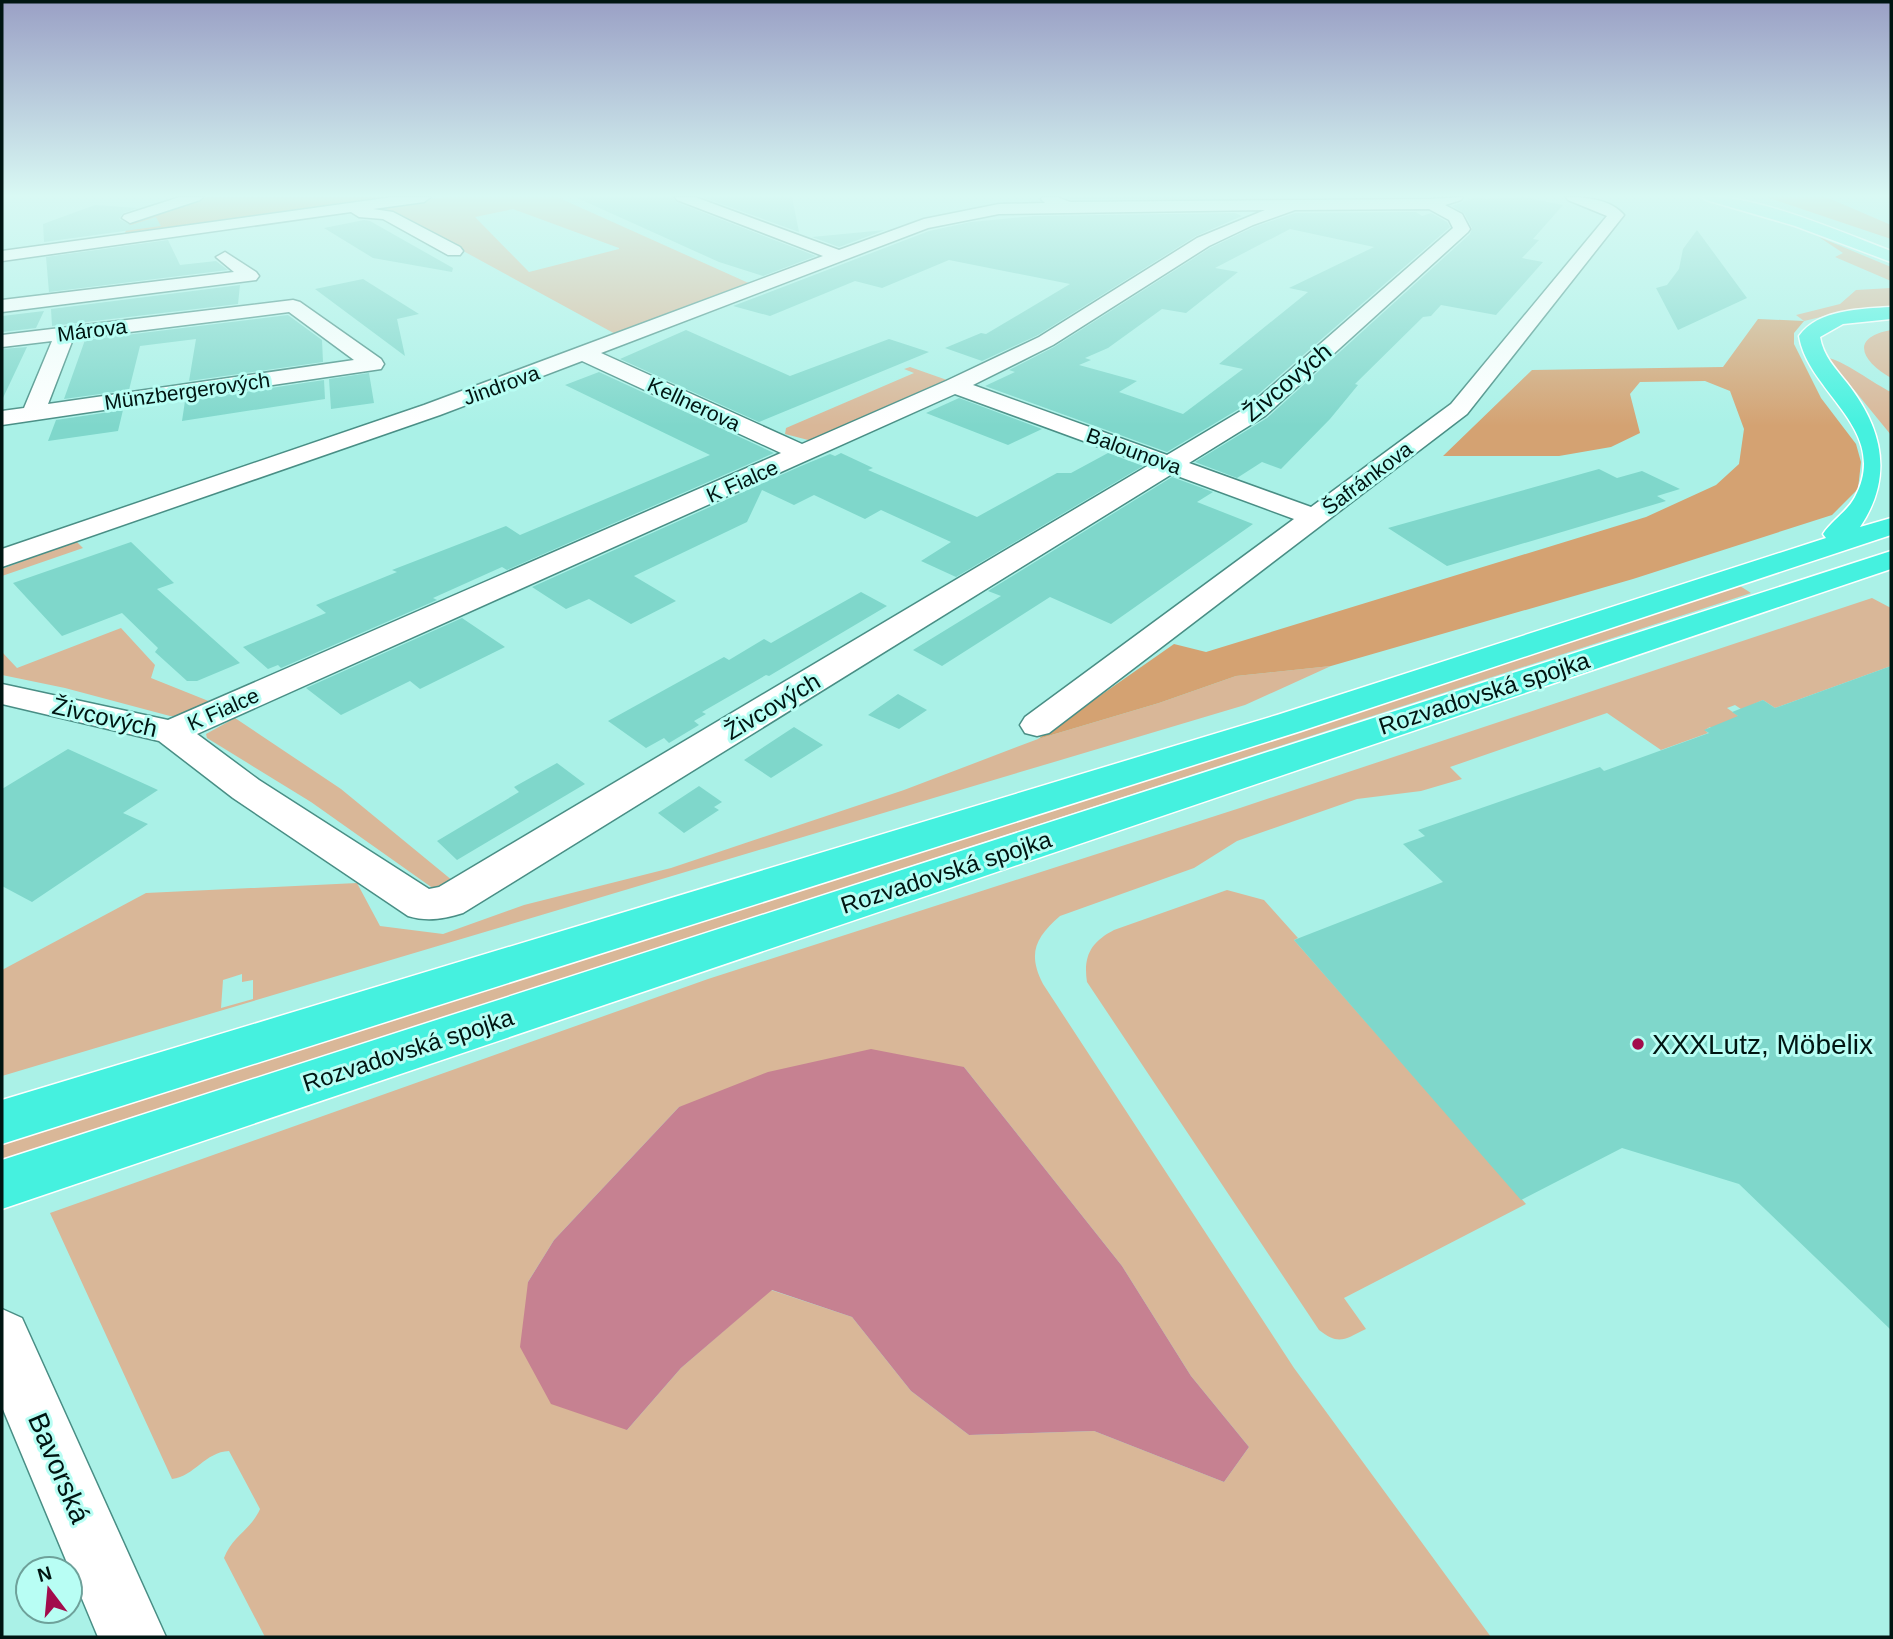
<svg xmlns="http://www.w3.org/2000/svg" width="1893" height="1639" font-family="Helvetica,sans-serif">
<rect width="100%" height="100%" fill="#aaf1e7"/>
<path fill="#d9b798" fill-rule="evenodd" d="M446,197h111l196,88 -134,51 -240,-131zM513,209l106,39v1l-90,23 -54,-55z
M1766,197h60l65,28v14z
M1819,237l72,30v14l-56,-24 8,-4z
M1891,288v20l-45,3 -42,10 -8,-6 44,-11 16,-14z
M1891,330v48c-28,-16 -43,-40 0,-48z
M1828,358c13,1 48,27 63,34v43z
M910,367l37,13 -135,61 -27,-7 1,-6 128,-55 -10,-4z
M76,541l7,7 -81,28v-7z
M1740,586l11,7 -1749,568v-17z
M1872,598l19,10v58l-116,42 -12,-8 -9,4 -1,13 -18,-12 -8,3 17,12 -29,10 -5,-3 -5,3 3,3 -47,17 -54,-37 -157,54 12,12 -41,12 -64,8 -120,42 -43,27 -134,48c-24,21 -33,37 -17,68l251,384 197,269h-1226l-41,-79c9,-23 27,-28 36,-49l-31,-58c-24,1 -34,25 -57,28l-122,-266 658,-234 532,-171zM964,1067l158,199 69,110 58,71 -25,35 -130,-51 -125,4 -58,-44 -59,-74 -81,-27 -90,78 -54,62 -99,-148 26,-42 125,-133z
M121,628l34,37 -4,13 65,26 -37,12h-9l-105,-28 -63,-13v-23l15,16z
M1331,666l-86,39 -1243,371v-106l144,-77 211,-10 23,43 63,8 81,-29 147,-37 233,-78 134,-51 121,-36 77,-27zM242,974v8l11,-2v19l-32,9 2,-28z
M235,718l106,71 112,92v4l-19,4 -123,-87 -104,-64 -1,-4z
M1227,890l37,10 34,38 -4,2 232,264 -182,94 22,31c-21,10 -27,17 -47,1l-232,-348c-4,-26 4,-40 27,-52z"/>
<path fill="#d4a272" d="M207,197h193l-275,36 4,-11z
M1758,319l46,2 -10,12v11l27,54 35,46 5,18 -3,27 -26,26 -199,64 -302,87 -95,10 -77,27 -121,36 136,-95 32,8 440,-135 70,-32 23,-21 5,-35 -14,-38 -25,-10 -65,1 -10,12 10,39 -29,14 -52,9h-116l89,-86 191,-3z"/>
<path fill="#c68191" d="M871,1049l93,18 158,199 69,110 58,71 -25,35 -130,-51 -125,4 -58,-44 -59,-74 -80,-27 -91,78 -54,62 -76,-26 -31,-57 8,-65 26,-42 125,-133 89,-35z"/>
<path fill="#7fd7cb" fill-rule="evenodd" d="M575,197h97l4,5 140,54 -53,20 -44,-14z
M702,197h90l7,35z
M1066,197h135l1,1 -132,1z
M1476,197l10,2 38,-2 39,8 -30,34 6,1 -17,18 21,4 -47,53 -55,-10 -10,11 -8,1 -68,67 3,1 -28,34 -49,50 -19,-7 -25,16 -42,-16 72,-44 203,-184 2,-6 -8,-15 -12,-7z
M95,205l43,3 -15,5 -4,6 12,6 25,-8 5,9 -117,16 -1,-18z
M1416,212l6,4 9,-3 16,9 3,5 -203,177 -80,48 -182,-66 30,-14 -6,-2 45,-23 156,-99 44,-21 41,-14zM1290,229l84,18 -85,41 19,4 -89,72 24,5 -60,45 -64,-22 18,-11 -58,-16 12,-5 -6,-2 23,-10 54,-39 24,4 52,-41 -23,-4z
M1235,213l7,3 -46,20 -158,99 -56,26 -37,-13 36,-15 5,1 84,-50 -121,-24 -67,28 -27,-7 -85,35 -37,-10 196,-75 42,-9 64,-6z
M364,220l6,1 83,47 -1,4 -79,-14 -49,-30z
M885,230l-46,17 -27,-10z
M1697,230l50,68 -69,32 -22,-42 11,-3 12,-16 4,-20z
M168,240l12,25 36,-4 12,9 -179,22 -3,-35z
M363,279l56,35 -22,5 8,37 -90,-67z
M240,285l-2,19 -186,22 -1,-17z
M44,311l-8,17 -34,4v-16z
M288,315l34,25 1,22 -134,19 7,-42 -56,7 -11,44 -65,9 21,-59z
M686,330l104,46 99,-37 40,13 -170,70 -139,-63z
M27,347l-25,53v-51z
M599,372l175,81 -267,117 -5,-3 -69,31 4,2 -156,68 -3,-3 -10,4 -25,-22 83,-34 -10,-8 81,-33 -5,-2 114,-44 14,9 190,-80 -145,-70z
M369,373l5,30 -43,6 -2,-30z
M324,380l1,19 -143,22 3,-20z
M959,398l83,31 -34,16 -82,-32z
M123,410l-5,21 -70,10 8,-21z
M841,453l32,15 -5,2 109,47 80,-44h14l37,-20 35,13 -187,111 -35,-16 30,-19 -70,-32 -16,9 -51,-24 -20,10 -32,-15 -15,32 -113,54 42,25 -45,23 -42,-25 -23,10 -34,-22 269,-121 29,-12 5,2z
M1599,469l18,9 25,-7 38,18 -23,7 9,5 -219,65 -59,-38z
M1172,477l41,15 -16,10 56,22 -142,100 -61,-27 -108,69 -29,-16 88,-54 -13,-5z
M131,542l43,41 -17,6 83,74 -43,18h-10l-32,-29 3,-4 -36,-35 -60,23 -49,-53z
M861,592l26,14 -118,70 -3,-1 -64,37 4,2 -12,7 5,4 -30,18 -5,-5 -18,10 -38,-27 116,-64 5,3 35,-21 7,4z
M462,618l43,29 -85,42 -10,-8 -69,34 -35,-27z
M1891,666v664l-152,-146 -117,-36 -101,52 -227,-260 149,-58 -40,-38 22,-8 -7,-6 182,-63 4,4 105,-38 -5,-3 34,-14 -6,-4 31,-12 12,8z
M898,694l29,16 -28,19 -31,-14z
M794,727l29,18 -52,33 -27,-18z
M68,749l90,41 -35,23 25,11 -116,78 -30,-16v-97z
M557,763l28,21 -128,76 -20,-19 82,-49 -5,-5z
M699,786l23,16 -8,5 5,3 -35,23 -26,-20z"/>
<g fill="none" stroke-linecap="round" stroke-linejoin="round">
<g stroke="#498e85" stroke-width="3">
<path id="minor" d="M180,197h23l-3,3 -64,21 -6,2 -8,-5 2,-3z
M393,197h38l-7,5 -51,7 20,3 67,35 3,4 -3,4h-12l-65,-36 -24,-2 -8,-5 -349,49v-10z
M675,197h20l144,53 85,-31 75,-15 46,-1 -4,-4 2,-2h14l13,5 361,-3 32,-2 -2,3 -16,5 17,9 8,15 -2,3 -203,184 -76,47 122,44 140,-103 156,-188 -39,-16 -2,-3c19,0 45,2 58,18l-157,199 -418,319 -12,3 -12,-3 -5,-8 5,-8 269,-198 -122,-45 -709,439c-19,6 -36,9 -55,3l-175,-118 -74,-57 -157,-37v-20l166,36 613,-267 -199,-92 -142,54 -438,152v-18l422,-144 399,-149 -146,-56zM1429,209l20,11 4,8 -204,178 -82,49 -194,-70 80,-40 156,-99 44,-21 42,-15zM1265,210l-68,28 -158,99 -93,44 -144,63 -201,-91 327,-125 71,-14zM955,394l194,71 -710,422 -10,2 -170,-109 -62,-46z
M225,252l31,20 3,4 -3,4 -254,32v-12l232,-28 -18,-15z
M293,300l7,2 81,57 3,5 -3,5 -379,56v-14l22,-3 28,-67 -50,6v-12zM289,312l65,48 -306,44 25,-65z
M2,1309l20,9 144,319h-68l-96,-230z"/>
</g>
<g stroke="#fff" stroke-width="3">
<path id="major" d="M1703,197c52,-3 138,35 188,54v11l-96,-36 -89,-26z"/>
</g>
<g stroke="#fff" stroke-width="3">
<path id="highway" d="M1891,307v12l-48,5 -23,13c3,19 16,32 27,46 37,47 46,95 13,144l31,-9v17l-590,196 -1299,413v-44l1275,-385 549,-177 -3,-4c9,-14 24,-22 32,-37 36,-68 -47,-104 -56,-161 19,-27 62,-27 92,-29z
M1891,551v18l-1889,640v-49z"/>
</g>
<use href="#minor" fill="#fff" fill-rule="evenodd"/>
<use href="#major" fill="#8ff7ec" fill-rule="evenodd"/>
<use href="#highway" fill="#45f1df" fill-rule="evenodd"/>
</g>
<linearGradient id="sky" x2="0" y2="1"><stop stop-color="#9aa0c5"/><stop offset="0.46" stop-color="#d9f9f4"/><stop offset="1" stop-color="#d9f9f4" stop-opacity="0"/></linearGradient>
<rect width="1893" height="426" fill="url(#sky)"/>
<circle fill="#a20c4c" stroke="#b8fef4" stroke-width="2.5" cx="1638" cy="1044" r="7"/>
<g text-anchor="middle" dominant-baseline="central" stroke-width="6" stroke-linejoin="round" paint-order="stroke">
<g font-size="21" fill="#001512" stroke="#b8fef4">
<text transform="translate(92 330) rotate(-7)">Márova</text>
<text transform="translate(501 385) rotate(-20)">Jindrova</text>
<text transform="translate(187 391) rotate(-8)">Münzbergerových</text>
<text transform="translate(694 404) rotate(25)">Kellnerova</text>
<text transform="translate(1134 451) rotate(20)">Balounova</text>
<text transform="translate(1367 478) rotate(-37)">Šafránkova</text>
<text transform="translate(742 481) rotate(-24)">K Fialce</text>
<text transform="translate(223 709) rotate(-24)">K Fialce</text>
</g>
<g font-size="24" fill="#001512" stroke="#b8fef4">
<text transform="translate(1287 382) rotate(-40)">Živcových</text>
<text transform="translate(1484 693) rotate(-18)">Rozvadovská spojka</text>
<text transform="translate(772 706) rotate(-31)">Živcových</text>
<text transform="translate(105 717) rotate(13)">Živcových</text>
<text transform="translate(946 872) rotate(-18)">Rozvadovská spojka</text>
<text transform="translate(408 1050) rotate(-18)">Rozvadovská spojka</text>
</g>
<g font-size="28" fill="#001512" stroke="#b8fef4" text-anchor="start">
<text x="1652" y="1044">XXXLutz, Möbelix</text>
</g>
<g font-size="28" fill="#001512" stroke="#b8fef4">
<text transform="translate(59 1468) rotate(67)">Bavorská</text>
</g>
</g>
<rect width="1893" height="1639" fill="none" stroke="#001512" stroke-width="7"/>
<g transform="translate(49 1590) rotate(344)"><circle r="33" fill="#b8fef4" stroke="#6ea19a" stroke-width="2"/>
<path d="M0-5L12 26L0 18L-12 26Z" fill="#a20c4c"/>
<text y="-10" font-size="19" font-weight="bold" text-anchor="middle" fill="#001512">N</text>
</g>
</svg>
